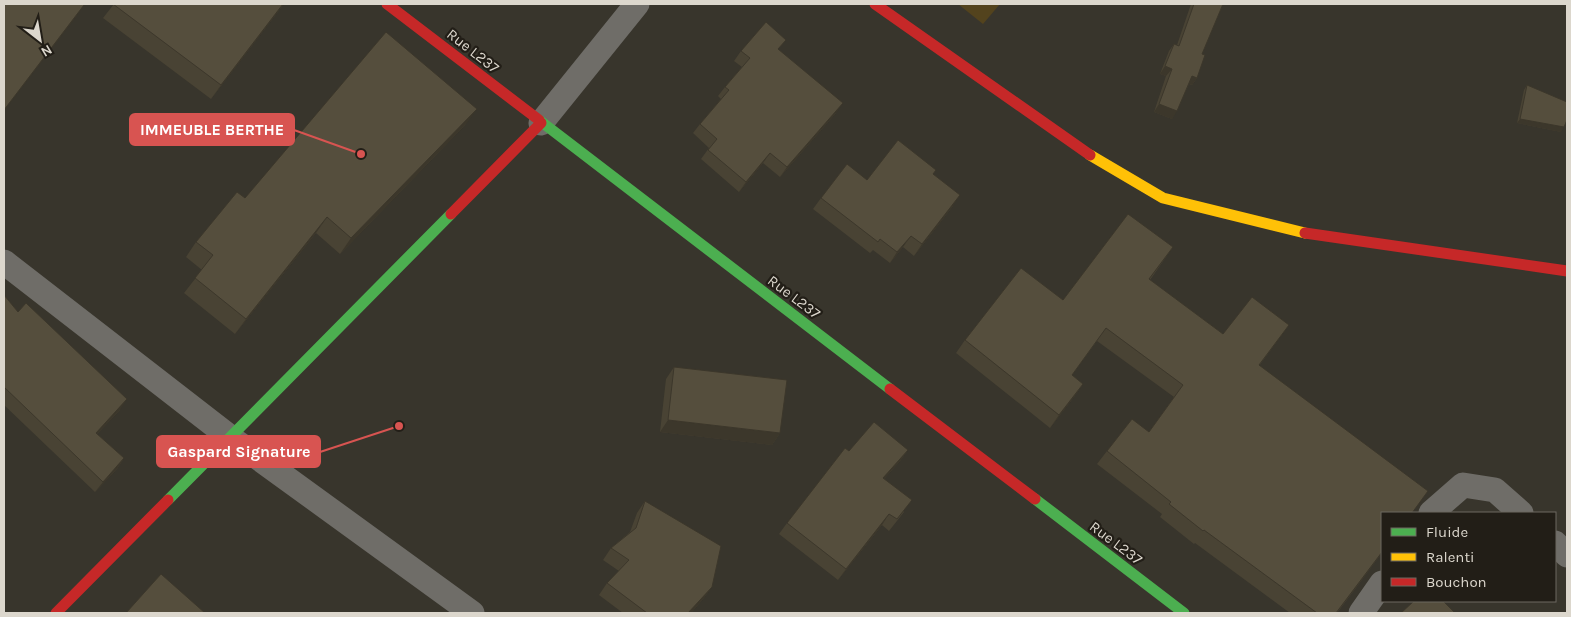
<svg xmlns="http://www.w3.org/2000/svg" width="1571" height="617" font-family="Karla,sans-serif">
<rect width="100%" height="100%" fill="#38352c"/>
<path fill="#53431d" d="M958,4h42l-17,20z"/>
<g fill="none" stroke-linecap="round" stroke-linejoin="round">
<path stroke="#6f6d68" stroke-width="25" d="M541,123l96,-119
M4,262l227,176 241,175
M1431,513l32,-28 32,5 26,23
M1555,543l12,12
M1361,613l21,-30"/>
<path stroke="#4caf50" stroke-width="11" d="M539,120l351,269
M1035,499l149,114
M168,500l283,-286"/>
<path stroke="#ffc107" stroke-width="11" d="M1090,155l73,43 142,35"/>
<path stroke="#c62828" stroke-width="11" d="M387,4l152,116
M875,4l215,151
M451,214l90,-91
M1305,233l262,38
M890,389l145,110
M56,613l112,-113"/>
</g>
<path fill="#494334" d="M114,4h170l-73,95 -108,-81z
M1191,4h32l-21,50 -5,24 -5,7 -3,-1 -17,35 -18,-7 12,-36 -6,-2 9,-23 5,-7 3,1z
M779,50l57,63 -56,64 -17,-14 -24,29 -38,-33 8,-11 -16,-15 7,-9 21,-25 -3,-3 7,-9 17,-20 -8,-6 7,-10z
M1527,85l34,47 -44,-9 7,-33z
M466,124l-126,130 -24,-21 -81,101 -51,-41 18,-23 -16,-13 10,-15 49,-44z
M933,174l20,32 -39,50 -11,-9 -13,16 -17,-13 -3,3 -57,-44 8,-11 46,-18z
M1173,247l-23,33 73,54 66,-9 -30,41 123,147v40l-45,60h-47l-95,-70 -1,1 -34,-27 2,-3 -65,-50 10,-13 42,-19 25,-35 -77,-56 -25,34 11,9 -9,13 -24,31 -94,-75 9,-13 98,-40z
M4,295l14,17 102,98 -23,24 27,24 -7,11 -22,23 -91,-87z
M674,367l106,66 -8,12 -112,-13 6,-53z
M908,450l-8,11 -16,18 20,33 -15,19 -7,-6 -44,55 -59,-46 8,-11 62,-72z
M645,501l67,86 -9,12 -12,14h-68l-24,-18 8,-12 12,-12 -16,-11 8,-12 19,-16 7,-19z"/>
<path fill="#3c372b" d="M283,4h1l-73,95 10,-14z
M84,5l-8,12 -72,94v-1z
M1165,66l7,3 -6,7 -6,-2z
M1192,76l5,2 -5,7 -5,-2z
M843,103l-7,10 -56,64 7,-10z
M1159,104l18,7 -5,8 -18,-7z
M477,109l-11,15 -126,130 11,-16z
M1520,119l44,8 -3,5 -44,-9z
M770,153l-7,10 -24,29 7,-10z
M960,195l-7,11 -39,50 8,-12z
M327,217l-11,16 -81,101 11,-15z
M911,236l-8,11 -13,16 7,-11z
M1083,384l-9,13 -24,31 9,-13z
M127,399l-7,11 -32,33 8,-10z
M668,420l112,13 -8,12 -112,-13z
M908,450l-8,11 -25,28 8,-11z
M124,458l-7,11 -22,23 8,-10z
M889,514l-7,11 -44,55 8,-11z
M1382,552v1l-46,60z
M712,587l-9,12 -12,14h-3z"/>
<path fill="#554e3d" stroke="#3c372b" d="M4,4h79l1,1 -80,105z
M113,4h170l-62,81z
M1194,4h29l-21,50 3,1 -8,23 -5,-2 -15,35 -18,-7 13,-35 -7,-3 9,-22 5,2z
M766,22l20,18 -8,9 65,54 -56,64 -17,-14 -24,29 -38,-32 9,-11 -17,-15 29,-34 -4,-3 25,-29 -9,-7z
M386,32l91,77 -126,129 -24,-21 -81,102 -51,-41 18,-23 -17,-13 41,-50 8,6z
M1527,85l40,17v18l-3,7 -44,-8z
M898,140l38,30 -3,4 27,21 -38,49 -11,-8 -14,16 -17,-13 -2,3 -57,-44 26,-34 20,16z
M1128,214l45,33 -24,32 74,55 29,-37 37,28 -30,40 169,126 -16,22h-30v39l-46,61h-19l-113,-83 -1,1 -34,-27 2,-2 -64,-51 25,-32 17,13 34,-47 -77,-57 -34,47 11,9 -24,31 -94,-75 56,-72 42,32z
M4,295l14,17 8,-9 101,96 -31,34 28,25 -21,24 -99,-95z
M674,367l113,13 -7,53 -112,-13z
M874,422l34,28 -25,28 29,22 -15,19 -8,-5 -43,55 -59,-46 58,-75 4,3z
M645,501l76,45 -9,41 -24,26h-41l-40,-30 22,-23 -18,-12 25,-20z
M161,574l44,39h-79z
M1414,601h29l12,12h-54z"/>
<g text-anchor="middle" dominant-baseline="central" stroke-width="4.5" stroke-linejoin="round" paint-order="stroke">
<g font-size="15" fill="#dcd7cd" stroke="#221e17">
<text transform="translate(473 51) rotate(38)">Rue L237</text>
<text transform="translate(794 297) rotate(37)">Rue L237</text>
<text transform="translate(1116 543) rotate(37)">Rue L237</text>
</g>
</g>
<path fill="none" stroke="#d85451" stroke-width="2" d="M361 154L294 130M399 426L320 452"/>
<g fill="#d85451" stroke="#221e17" stroke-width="2">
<circle cx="361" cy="154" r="5"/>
<circle cx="399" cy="426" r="5"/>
</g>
<g fill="#d85451" stroke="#d85451" stroke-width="2">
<rect x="130" y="114" width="164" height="31" rx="5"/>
<rect x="157" y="436" width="163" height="31" rx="5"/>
</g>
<g font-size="16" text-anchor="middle" font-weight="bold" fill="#fff">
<text x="212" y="135">IMMEUBLE BERTHE</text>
<text x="239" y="457">Gaspard Signature</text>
</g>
<rect width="1571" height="617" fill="none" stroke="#dcd7cd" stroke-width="10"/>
<rect x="1381" y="512" width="175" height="90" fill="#221e17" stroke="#6c6860"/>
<rect x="1391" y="528" width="25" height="8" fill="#4caf50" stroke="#6c6860"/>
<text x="1426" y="537" font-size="15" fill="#dcd7cd">Fluide</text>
<rect x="1391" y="553" width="25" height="8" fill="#ffc107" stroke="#6c6860"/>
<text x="1426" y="562" font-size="15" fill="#dcd7cd">Ralenti</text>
<rect x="1391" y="578" width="25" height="8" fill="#c62828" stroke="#6c6860"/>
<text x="1426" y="587" font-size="15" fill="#dcd7cd">Bouchon</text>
<g transform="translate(40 40) rotate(149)" stroke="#221e17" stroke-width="4" paint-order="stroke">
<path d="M0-4L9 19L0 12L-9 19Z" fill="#dcd7cd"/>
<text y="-8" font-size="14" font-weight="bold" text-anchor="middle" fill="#dcd7cd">N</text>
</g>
</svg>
